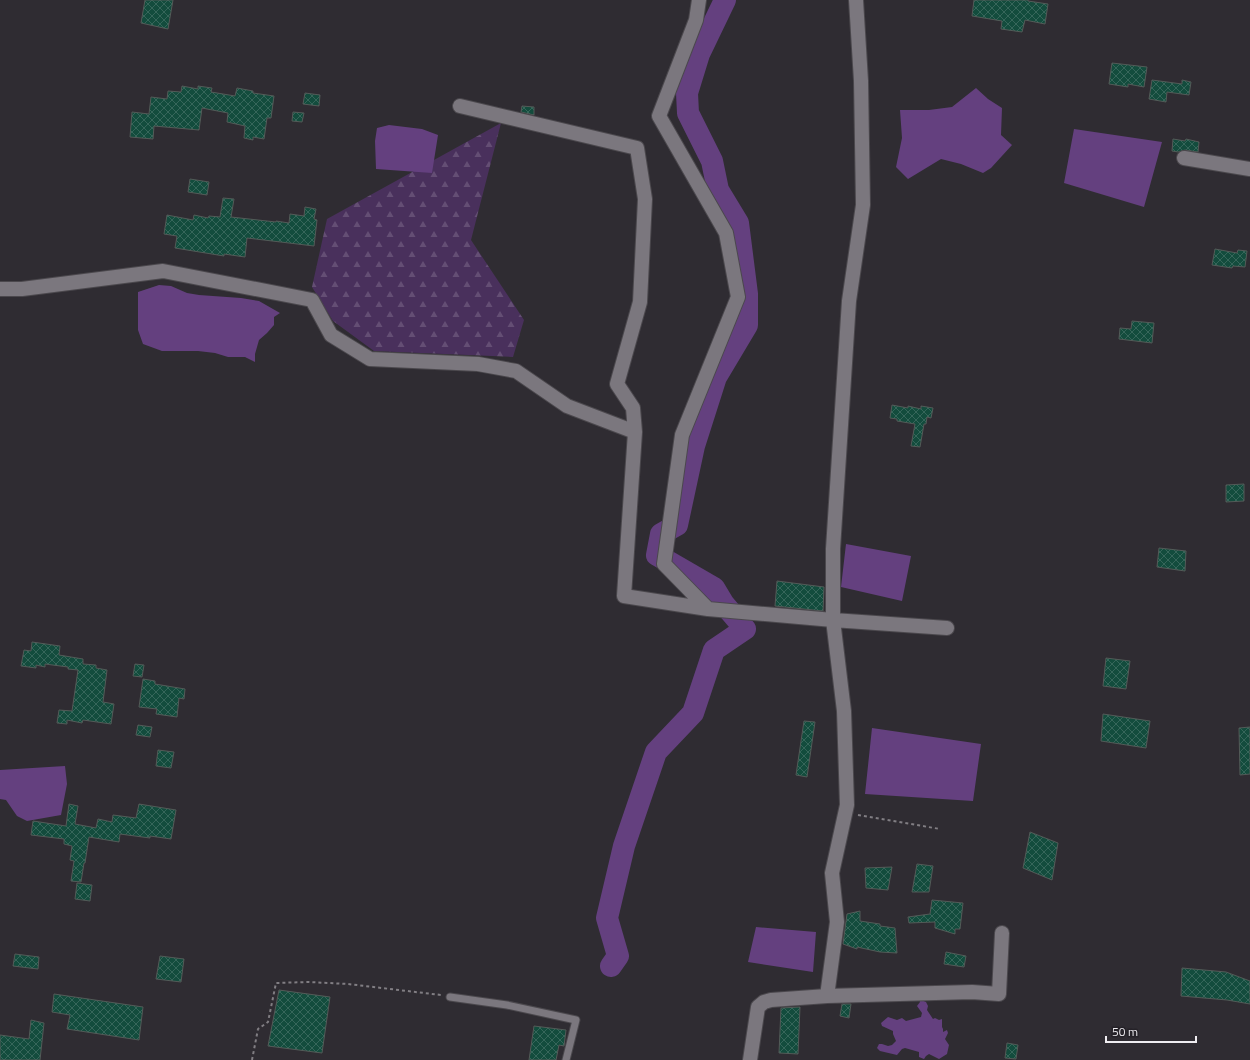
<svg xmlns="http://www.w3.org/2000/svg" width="1250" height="1060" font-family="'Titillium Web',sans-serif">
<defs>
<pattern id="forest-firs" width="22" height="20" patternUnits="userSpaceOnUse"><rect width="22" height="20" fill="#49305c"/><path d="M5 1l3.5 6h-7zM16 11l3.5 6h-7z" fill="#644e74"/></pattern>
<pattern id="building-cross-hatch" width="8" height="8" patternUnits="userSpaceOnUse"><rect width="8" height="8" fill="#134c3d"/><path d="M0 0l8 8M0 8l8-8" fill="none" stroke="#36665a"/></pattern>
</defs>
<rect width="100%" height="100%" fill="#2f2c32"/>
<path fill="url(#forest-firs)" d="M501,123l-30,117 53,80 -11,37 -139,-6 -41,-30 -21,-34 15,-68z"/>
<path fill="#64407f" d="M976,88l12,11 14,9 -1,27 11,10 -21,23 -8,5 -22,-9 -20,-5 -33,20 -12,-12 6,-29 -2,-28h29l23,-3z
M389,125l33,4 16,6 -6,38 -56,-4 -1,-28 2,-13z
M1074,129l88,13 -18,65 -80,-24z
M159,285l12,1 16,7 12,2 42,3 18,3 21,12 -6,4v8l-7,8 -8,7 -4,14v8l-10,-5h-17l-13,-4 -17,-2h-36l-19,-7 -5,-14v-38z
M846,544l65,12 -9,45 -61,-14z
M872,728l109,16 -8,57 -108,-7z
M65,766l2,18 -6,31 -34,6 -10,-5 -11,-16 -6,-1v-29z
M756,927l60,5 -3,40 -65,-10z
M919,999l7,3 2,4 -1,4 6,9 2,-1 4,2 3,-1v8l1,2v3l4,-2 1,3 -3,6 4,6 -2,9 -8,5 -10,-5 -3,2 -2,3 -5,-2v-5l-14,-4 -3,1 -5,6 -17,-4 -3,-3 2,-4h3l6,2 4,-1 4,-4 -3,-7v-3l-11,-5 -1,-3 7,-6 9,3 5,-2 4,3 15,-4 1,-4 -5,-7 3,-4z"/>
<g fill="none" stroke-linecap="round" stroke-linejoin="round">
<path stroke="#64407f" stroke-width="22" d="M611,966l7,-10 -11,-38 17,-72 32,-94 37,-39 21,-63 31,-21 -22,-26 -9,-15 -57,-33 4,-21 16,-9 17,-79 22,-69 31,-52v-31l-9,-71 -20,-33 -6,-29 -24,-48 -1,-20 12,-39 26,-54"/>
</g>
<path fill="url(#building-cross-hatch)" stroke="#535b58" d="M145,0h28l-5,29 -27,-6z
M974,0h54v1l20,3 -3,20 -20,-4 -3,12 -21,-3 1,-8 -30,-5z
M1112,63l35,4 -3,20 -16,-3v3l-19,-3z
M1152,80l30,4v-4l9,2 -2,13 -22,-3 -1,10 -17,-3z
M182,86l16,3v-3l14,2 -1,4 24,4 2,-8 16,3v2l21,3 -3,22h-4l-3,21 -11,-2v3l-9,-2 1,-12 -18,-4 1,-9 -26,-5 -3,22 -45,-4 -1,13 -23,-2 2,-25 17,2 2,-17 16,2 1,-8 13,1z
M305,93l15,2 -1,11 -16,-2z
M522,106l12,1v8l-13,-3z
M293,112l11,1 -2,9 -10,-1z
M1173,139l12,2 1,-2 13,3 -1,10 -13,-2 -7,2 -6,-1z
M190,179l19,3 -2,13 -19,-3z
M223,198l11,1 -3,18 45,5v-1l13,2 1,-9 14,2 1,-9 11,2 -2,10 3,1 -3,26 -67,-8 -2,19 -21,-3v2l-49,-8 2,-12 -13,-2 3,-19 26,5 1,-5 14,3 1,-2 11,1z
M1215,249l22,4 1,-3 9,1 -2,16 -12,-1 -1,2 -20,-3z
M1132,321l22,2 -2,20 -33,-4 1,-11 11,1z
M892,405l16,3v-2l13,3v-3l12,2 -2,10 -4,-1 -1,7h-2l-4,23 -9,-1 4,-22 -18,-3v-2l-7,-1z
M1244,484v17l-18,1v-17z
M1159,548l27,3 -1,20 -28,-4z
M777,581l47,6 -1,24 -48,-5z
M32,642l28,4 -1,9 24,4v5l13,1v3l11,2 -4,32 11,2 -3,20 -28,-4 -1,3 -15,-3v4l-10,-1 2,-13 13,1 6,-41 -10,-1v-2l-23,-3v3l-9,-2v3l-15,-2 3,-16 7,1z
M1106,658l24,3 -4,28 -23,-3z
M135,664l9,1 -2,12 -9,-1z
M143,679l12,2v3l30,5 -1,10 -5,-1 -2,19 -21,-3 1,-5 -18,-2z
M1103,714l47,7 -4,27 -45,-7z
M804,721l11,1 -8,55 -11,-2z
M138,725l14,2 -2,10 -14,-2z
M1250,727v47l-10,1 -1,-47z
M158,750l16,2 -3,16 -15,-2z
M69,804l9,2 -3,18 21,4 2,-9 14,3 1,-7 23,3 3,-14 37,6 -5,29 -21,-3v2l-30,-4 -1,8 -30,-5 -4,26h-1l-3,19 -10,-1 3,-20 -4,-1 2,-14 -8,-2v-5l-33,-4 2,-14 33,5z
M1030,832l28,11 -6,37 -29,-12z
M917,864l16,2 -4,26h-17z
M892,867l-4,23 -22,-2 -1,-20z
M77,883l15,2 -2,16 -15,-2z
M932,900l31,3 -3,26h-5v5l-20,-6v-6l-26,1 -1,-6 22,-3z
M860,911v10l20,3v2l15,2 2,25 -17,-1 -23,-5v2l-14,-5 4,-30z
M946,952l20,4 -2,11 -20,-3z
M15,954l24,3 -1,12 -25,-3z
M160,956l24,3 -3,23 -25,-3z
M1182,968l44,4 24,9v23l-23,-4 -46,-4z
M279,990l51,7 -8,56 -54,-7z
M54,994l89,13 -4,33 -72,-11 3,-14 -18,-3z
M842,1004h9l-2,14 -9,-2z
M800,1007l-2,47 -19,-1 2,-45z
M31,1020l13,3 -4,37h-40v-25l29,4z
M534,1026l32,4 -2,16 -5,-1 -3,15h-27z
M1007,1043l11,2 -2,14 -11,-1z"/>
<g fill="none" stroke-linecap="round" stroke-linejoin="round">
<g stroke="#4b484d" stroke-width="9">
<path id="lane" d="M450,997l57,8 69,15 -10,40"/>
</g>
<g stroke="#4b484d" stroke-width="16">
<path id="street" d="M699,0l-3,20 -37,96 67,117 12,64 -56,138 -18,129 44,45
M856,0l5,81 2,124 -14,96 -16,248v71l114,8
M460,106l177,42 8,51 -5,103 -23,82 16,24 2,24
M1184,158l66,11
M0,289h22l141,-18 149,29 19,35 39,24 108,5 38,7 51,35 68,26 -11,164 84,13 125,11 11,91 3,94 -15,68 5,49 -10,74
M750,1060l8,-53 6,-5 7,-2 56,-4 145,-4 27,2 3,-61"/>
</g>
<path stroke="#817e83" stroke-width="2" stroke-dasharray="3 3" stroke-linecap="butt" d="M858,815l82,14
M252,1060l6,-31 10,-7 8,-39 33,-1 39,2 93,11"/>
<use href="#lane" stroke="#7b777e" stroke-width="7"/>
<use href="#street" stroke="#7b777e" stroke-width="14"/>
</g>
<path d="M1106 1036v6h90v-6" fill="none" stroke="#efedf1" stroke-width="2"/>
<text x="1112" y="1036" font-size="12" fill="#efedf1" stroke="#252228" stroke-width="3" paint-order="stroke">50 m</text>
</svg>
